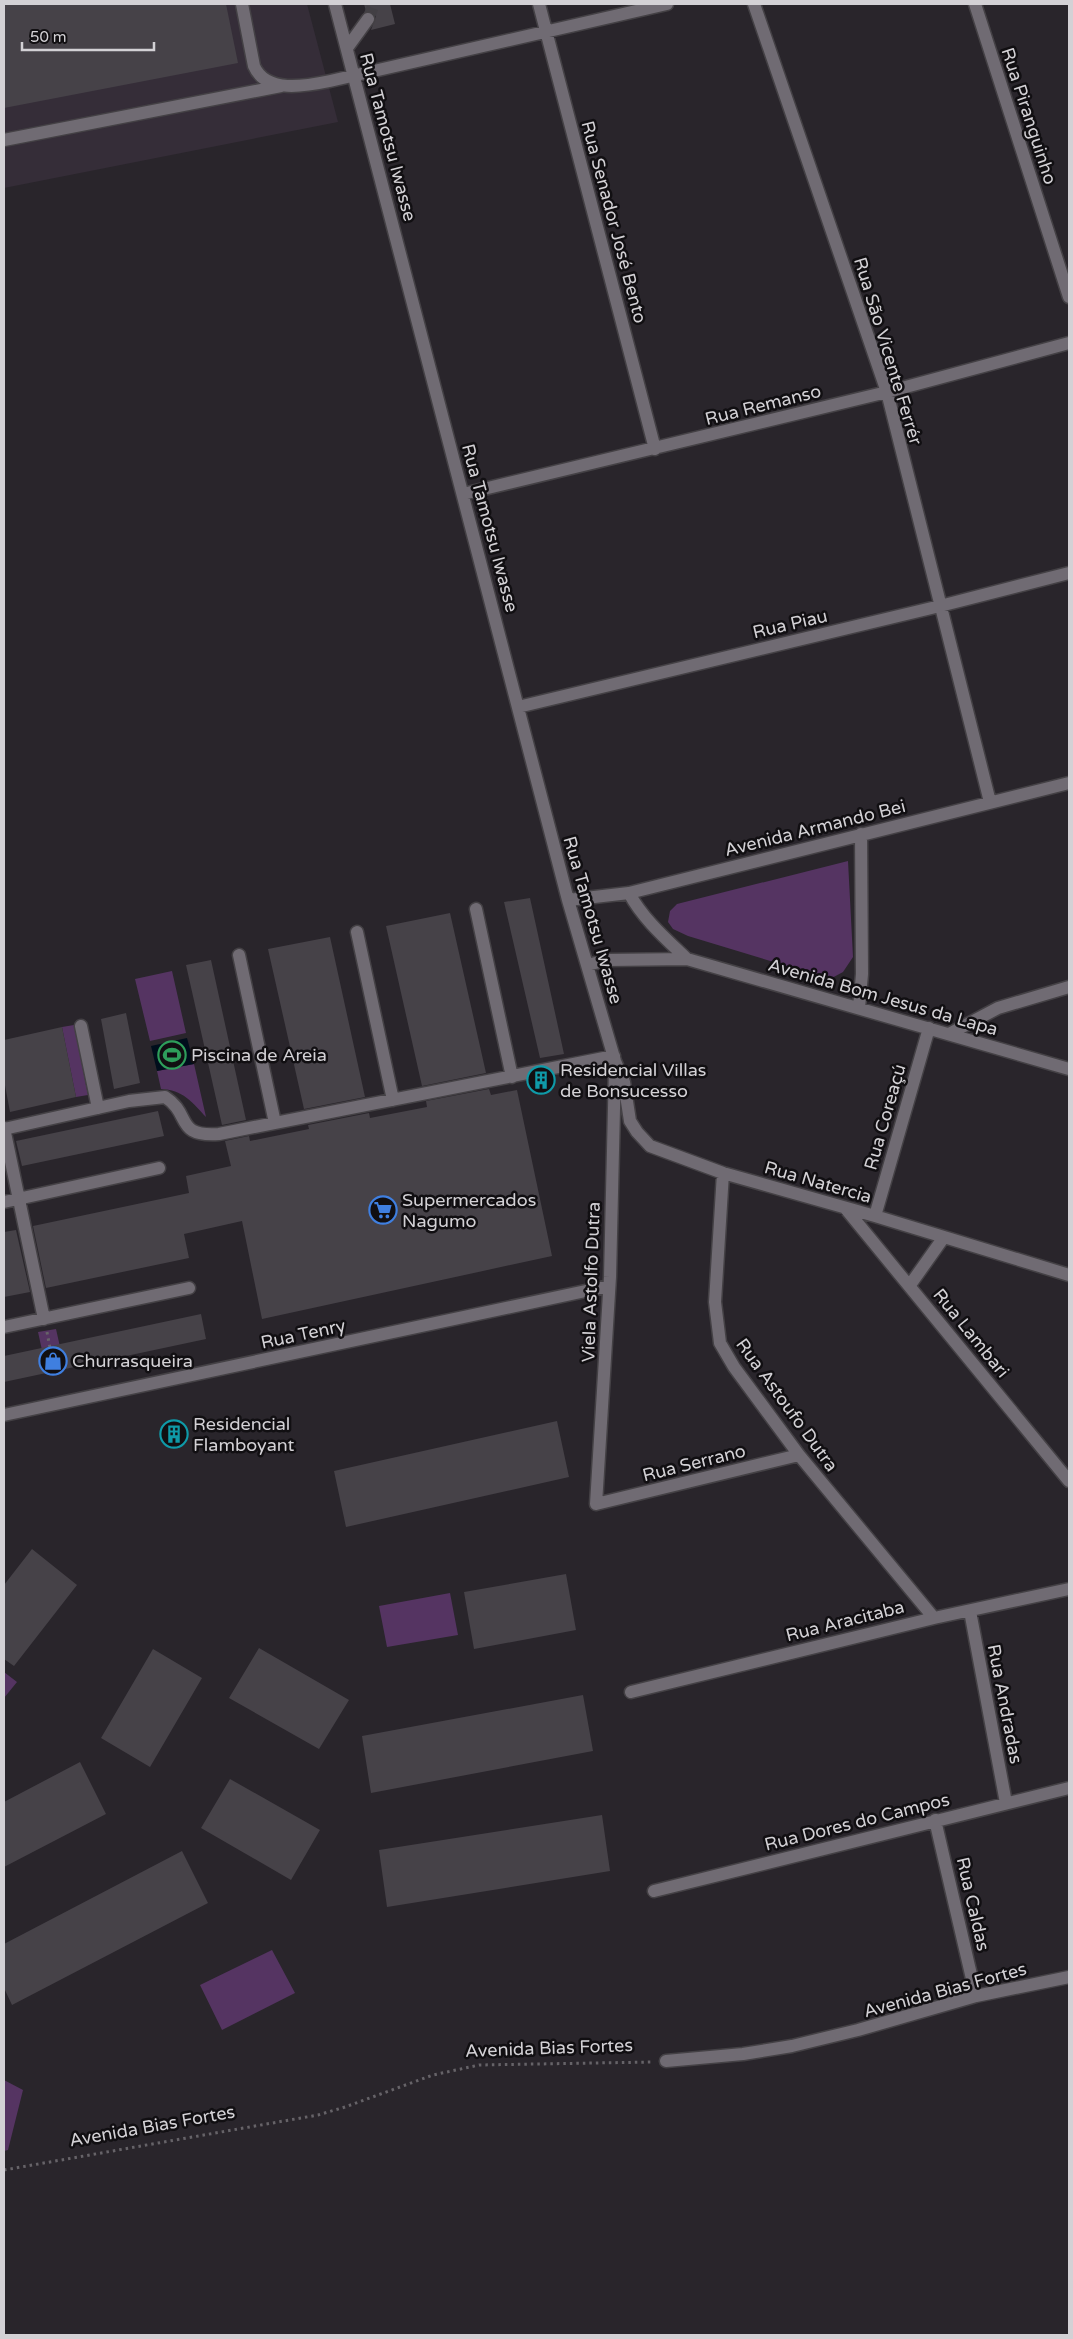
<svg xmlns="http://www.w3.org/2000/svg" width="1073" height="2339" font-family="'Varela Round',sans-serif">
<rect width="100%" height="100%" fill="#29252b"/>
<path fill="#352d38" d="M4,4h303l31,118 -334,66z"/>
<path fill="#553462" d="M848,861l5,96 -10,15 -13,7 -142,-43 -15,-7 -5,-7 2,-11 7,-7z
M172,971l14,62 -36,8 -15,-62z
M74,1025l14,70 -12,2 -14,-70z
M194,1064l12,53c-13,-14 -24,-28 -45,-28l-4,-18z
M56,1329l9,40 -18,4 -9,-41z
M450,1593l8,42 -71,12 -8,-41z
M4,1672l13,10 -13,16z
M272,1950l23,43 -73,37 -22,-45z
M4,2080l19,10 -15,60 -4,1z"/>
<path fill="#000e1c" d="M187,1038l7,26 -37,7 -6,-25z"/>
<path fill="#464248" d="M4,4h222l12,59 -234,45z
M364,4h26l5,20 -24,6 5,-14 -4,-4 -6,-1z
M530,898l34,156 -24,4 -36,-156z
M450,913l36,160 -64,13 -36,-160z
M330,937l35,160 -61,12 -36,-160z
M211,960l35,160 -24,5 -36,-160z
M126,1013l14,70 -26,6 -13,-70z
M62,1027l14,70 -66,15 -6,-32v-40z
M489,1089l2,6 26,-5 35,166 -290,63 -20,-98 -58,13 5,24 -143,30 -13,-62 156,-33 -3,-17 45,-10 -6,-25 24,-5 1,5 59,-12 -1,-4 61,-12 1,5 57,-11 -1,-6z
M158,1111l6,25 -142,30 -6,-25z
M16,1230l14,62 -26,5v-65z
M201,1314l5,25 -202,43v-26z
M557,1421l12,56 -223,50 -12,-56z
M32,1549l45,36 -63,81 -10,-7v-74z
M566,1574l10,56 -102,19 -10,-57z
M259,1648l90,52 -30,49 -90,-51z
M153,1649l49,29 -52,89 -49,-29z
M583,1695l10,56 -222,42 -9,-57z
M80,1762l26,52 -102,53v-65z
M230,1779l90,51 -29,50 -90,-52z
M602,1815l8,56 -223,36 -8,-57z
M182,1851l26,52 -196,102 -8,-17v-44z"/>
<g fill="none" stroke-linecap="round" stroke-linejoin="round">
<path stroke="#423f44" stroke-width="12" stroke-dasharray="12 6" stroke-linecap="butt" d="M368,19l6,-15"/>
<g stroke="#444145" stroke-width="15">
<path id="minor" d="M242,4l12,62c12,28 52,20 76,15l337,-77
M335,4l233,896 47,161 9,21 6,39 7,11 13,14 73,27 152,43 194,59
M539,4l116,445
M754,4l133,388 103,410
M975,4l94,293
M347,48l21,-29
M4,140l277,-54
M463,494l424,-102 182,-49
M518,707l422,-101 129,-33
M629,893c14,26 36,45 58,66
M568,900l61,-7 440,-110
M476,909l36,168
M357,932l36,168
M239,955l36,168
M587,965l21,-5 79,-1 382,110
M859,1008l3,-34 -1,-140
M81,1026l17,82
M949,1034l49,-26 71,-21
M615,1066l-5,211 -14,227 203,-49
M4,1128l40,191
M4,1129l125,-28 36,-4c27,17 9,40 54,37l395,-78
M723,1173l-8,129 5,41 14,24 65,88 135,163
M4,1202l155,-34
M846,1209l223,272
M875,1216l54,-188
M910,1285l34,-48
M4,1327l185,-39
M4,1415l605,-129
M970,1611l36,192
M631,1692l303,-74 135,-29
M935,1820l41,176
M654,1891l415,-103
M666,2061l77,-7 49,-8 66,-16 118,-34 93,-19"/>
</g>
<path stroke="#666368" stroke-width="3" stroke-dasharray="2.5 4" stroke-linecap="butt" d="M47,1332l3,16
M4,2170l314,-55 27,-8 88,-32 46,-10 174,-3"/>
<use href="#minor" stroke="#706b73" stroke-width="12"/>
</g>
<defs>
<g id="stadium-ring" transform="scale(1.4375)"><circle r="9.5" fill="#110f12" stroke="#2e9e5b" stroke-width="1.5"/><path d="M0-5a6.5 5 0 1 0 0 10a6.5 5 0 1 0 0-10ZM-3.5-1.8h7v3.6h-7Z" fill="#2e9e5b"/></g>
<g id="building-ring" transform="scale(1.4375)"><circle r="9.5" fill="#110f12" stroke="#0f9aa8" stroke-width="1.5"/><path d="M-4-6H4V6H1V3H-1V6H-4ZM-2.5-4.3h1.7v1.8h-1.7ZM.8-4.3h1.7v1.8H.8ZM-2.5-1h1.7V.8h-1.7ZM.8-1h1.7V.8H.8Z" fill="#0f9aa8"/></g>
<g id="supermarket-ring" transform="scale(1.4375)"><circle r="9.5" fill="#110f12" stroke="#3f7fe0" stroke-width="1.5"/><path d="M-6-5.5h2.5l.6 2H6L4.5 2H-2.5L-4.4-4H-6ZM-1.5 3.2a1.3 1.3 0 1 0 .1 0ZM3 3.2a1.3 1.3 0 1 0 .1 0Z" fill="#3f7fe0"/></g>
<g id="shop-ring" transform="scale(1.4375)"><circle r="9.5" fill="#110f12" stroke="#3f7fe0" stroke-width="1.5"/><path d="M-5-2.5h2.3a2.7 3.5 0 0 1 5.4 0H5L5.5 6h-11ZM-1.5-2.5h3a1.5 2.3 0 0 0-3 0Z" fill="#3f7fe0"/></g>
</defs>
<g fill-rule="evenodd">
<use href="#stadium-ring" x="172" y="1055"/>
<use href="#building-ring" x="541" y="1080"/>
<use href="#supermarket-ring" x="383" y="1210"/>
<use href="#shop-ring" x="53" y="1361"/>
<use href="#building-ring" x="174" y="1434"/>
</g>
<g text-anchor="middle" dominant-baseline="central" stroke-width="5" stroke-linejoin="round" paint-order="stroke">
<g font-size="18" fill="#d3d1d5" stroke="#110f12">
<text transform="translate(1029 116) rotate(72)">Rua Piranguinho</text>
<text transform="translate(388 137) rotate(75)">Rua Tamotsu Iwasse</text>
<text transform="translate(614 222) rotate(75)">Rua Senador José Bento</text>
<text transform="translate(888 351) rotate(73)">Rua São Vicente Ferrér</text>
<text transform="translate(763 405) rotate(-14)">Rua Remanso</text>
<text transform="translate(490 528) rotate(75)">Rua Tamotsu Iwasse</text>
<text transform="translate(790 624) rotate(-13)">Rua Piau</text>
<text transform="translate(815 828) rotate(-14)">Avenida Armando Bei</text>
<text transform="translate(593 920) rotate(74)">Rua Tamotsu Iwasse</text>
<text transform="translate(883 997) rotate(16)">Avenida Bom Jesus da Lapa</text>
<text transform="translate(885 1117) rotate(-74)">Rua Coreaçú</text>
<text transform="translate(818 1182) rotate(16)">Rua Natercia</text>
<text transform="translate(591 1282) rotate(-88)">Viela Astolfo Dutra</text>
<text transform="translate(971 1333) rotate(51)">Rua Lambari</text>
<text transform="translate(303 1334) rotate(-12)">Rua Tenry</text>
<text transform="translate(787 1405) rotate(54)">Rua Astoufo Dutra</text>
<text transform="translate(694 1463) rotate(-14)">Rua Serrano</text>
<text transform="translate(845 1621) rotate(-14)">Rua Aracitaba</text>
<text transform="translate(1005 1704) rotate(79)">Rua Andradas</text>
<text transform="translate(857 1822) rotate(-14)">Rua Dores do Campos</text>
<text transform="translate(973 1904) rotate(77)">Rua Caldas</text>
<text transform="translate(945 1990) rotate(-15)">Avenida Bias Fortes</text>
<text transform="translate(549 2048) rotate(-2)">Avenida Bias Fortes</text>
<text transform="translate(152 2126) rotate(-10)">Avenida Bias Fortes</text>
</g>
<g font-size="18" fill="#d3d1d5" stroke="#110f12" text-anchor="start">
<text x="191" y="1055">Piscina de Areia</text>
<text x="560" y="1070">Residencial Villas<tspan x="560" dy="21">de Bonsucesso</tspan></text>
<text x="402" y="1200">Supermercados<tspan x="402" dy="21">Nagumo</tspan></text>
<text x="72" y="1361">Churrasqueira</text>
<text x="193" y="1424">Residencial<tspan x="193" dy="21">Flamboyant</tspan></text>
</g>
</g>
<rect width="1073" height="2339" fill="none" stroke="#d3d1d5" stroke-width="10"/>
<path d="M22 42v8h132v-8" fill="none" stroke="#d3d1d5" stroke-width="2.5"/>
<text x="30" y="42" font-size="15" fill="#d3d1d5" stroke="#110f12" stroke-width="4" paint-order="stroke">50 m</text>
</svg>
